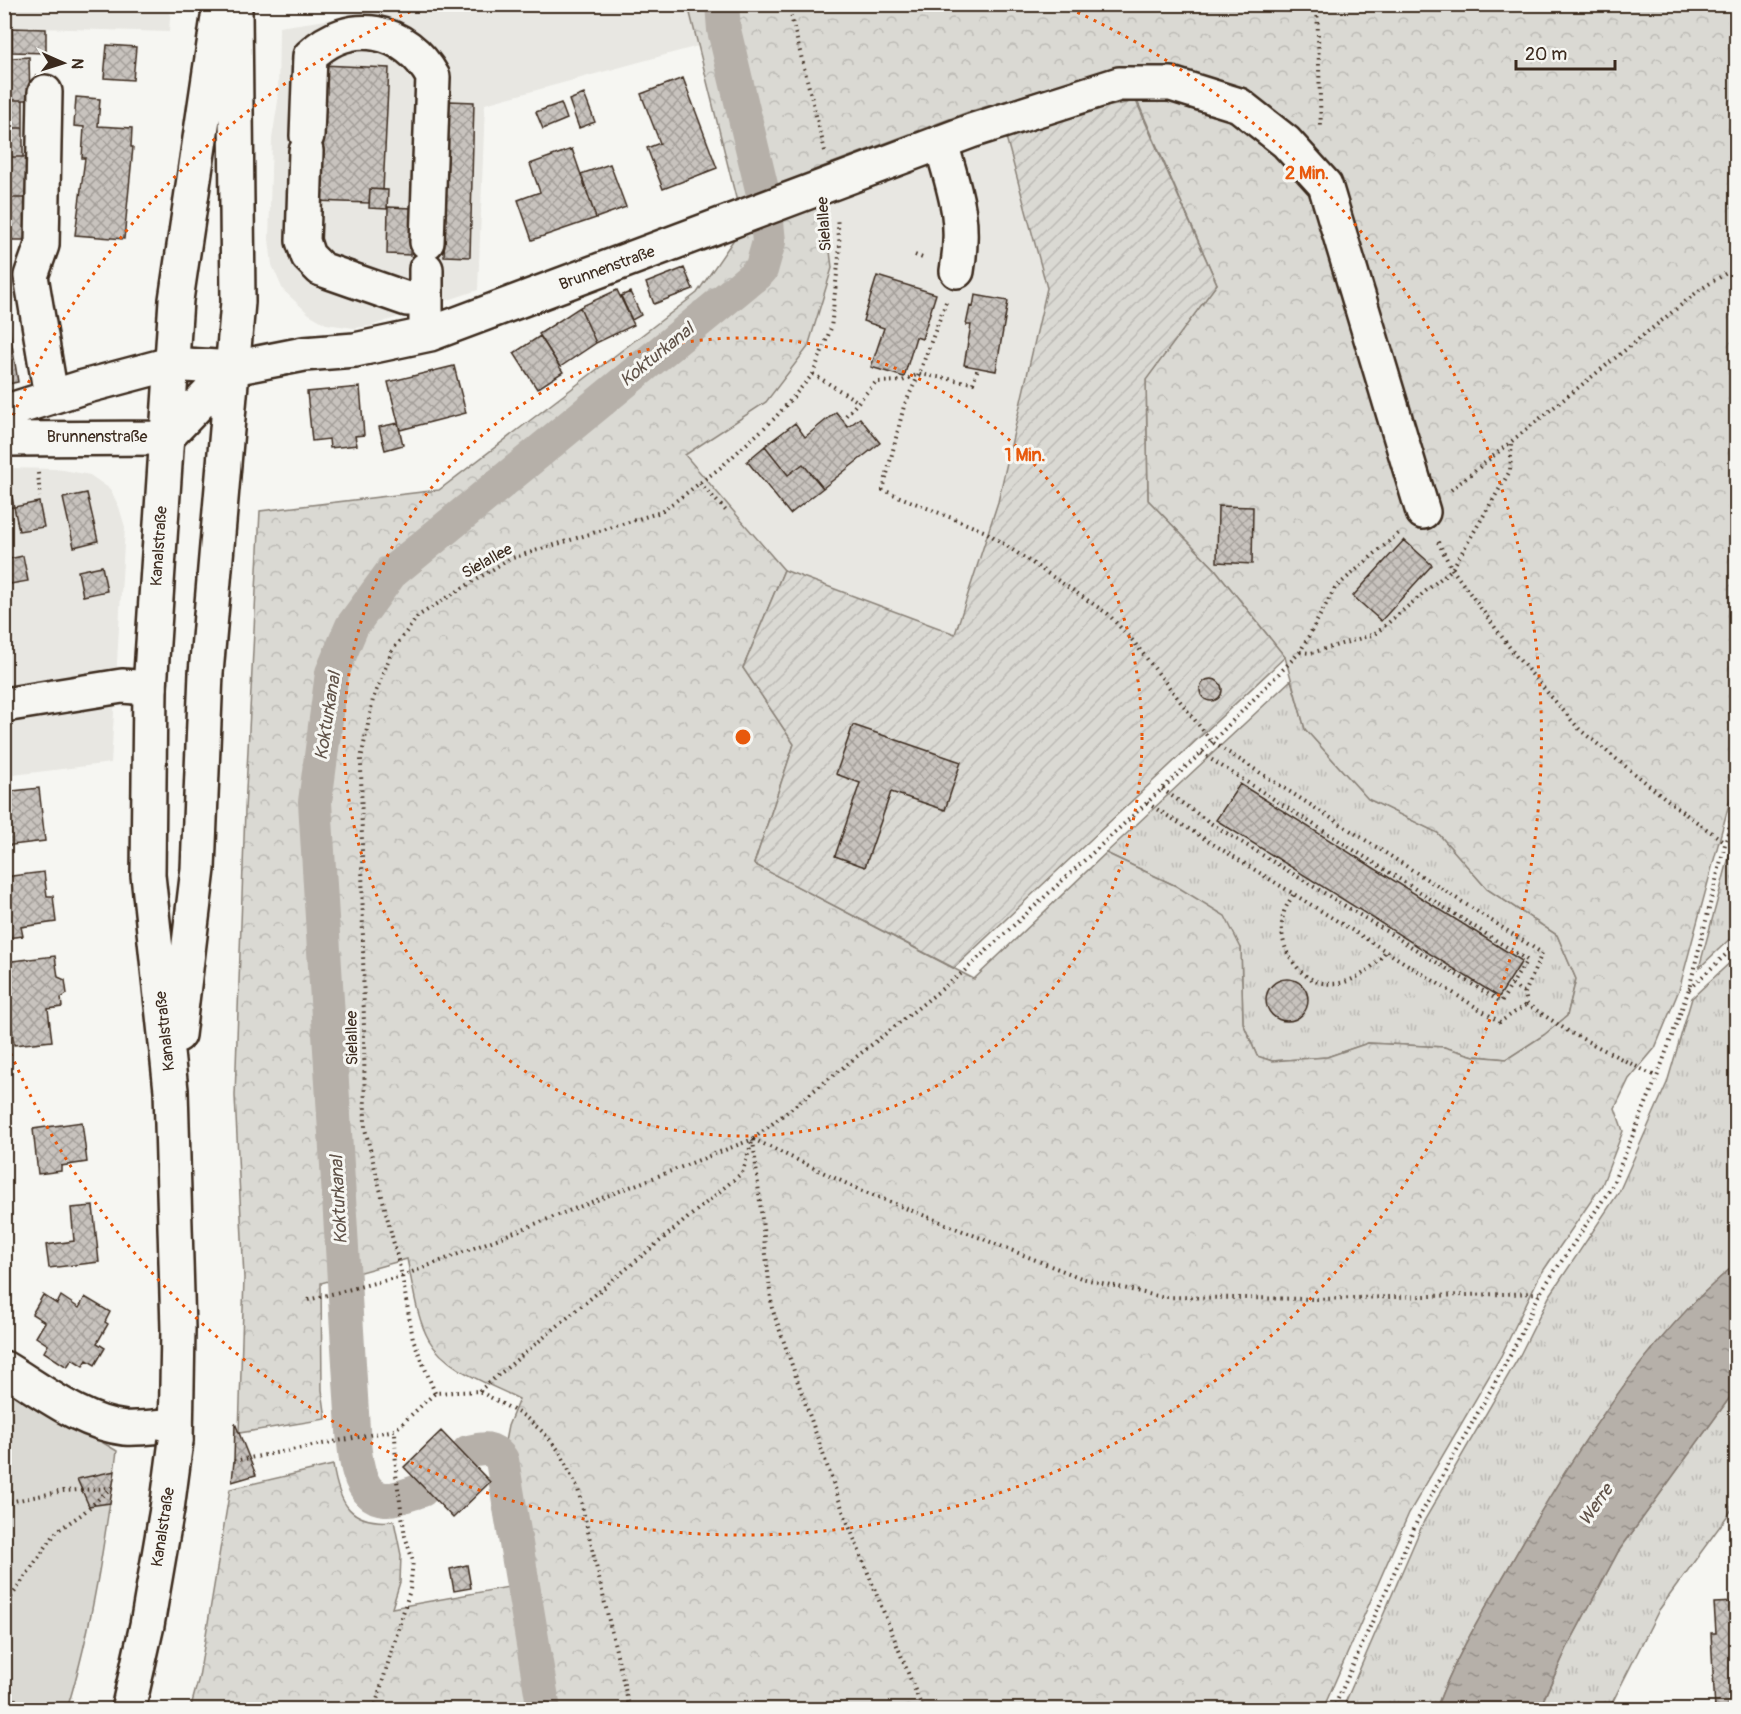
<svg xmlns="http://www.w3.org/2000/svg" width="1741" height="1714" font-family="Pangolin,sans-serif">
<defs>
<pattern id="grass-tufts" width="24" height="20" patternUnits="userSpaceOnUse" patternTransform="scale(1.5)"><rect width="24" height="20" fill="#dad9d3"/><path d="M3 7l-1-3M5 7V3M7 7l1-3M15 17l-1-3M17 17v-4M19 17l1-3" fill="none" stroke="#bcbab5"/></pattern>
<pattern id="forest-crowns" width="20" height="18" patternUnits="userSpaceOnUse" patternTransform="scale(1.5)"><rect width="20" height="18" fill="#dad9d3"/><path d="M2 6a3 3 0 1 1 6 0M12 15a3 3 0 1 1 6 0" fill="none" stroke="#bcbab5"/></pattern>
<pattern id="garden-furrows" width="10" height="10" patternUnits="userSpaceOnUse" patternTransform="scale(1.5)"><rect width="10" height="10" fill="#dad9d3"/><path d="M-1 1l2-2M0 10L10 0M9 11l2-2" fill="none" stroke="#bcbab5"/></pattern>
<pattern id="water-ripples" width="26" height="14" patternUnits="userSpaceOnUse" patternTransform="scale(1.5)"><rect width="26" height="14" fill="#b6b0a9"/><path d="M2 4q2-2 4 0t4 0M15 11q2-2 4 0t4 0" fill="none" stroke="#958f89"/></pattern>
<pattern id="building-cross-hatch" width="8" height="8" patternUnits="userSpaceOnUse" patternTransform="scale(1.5)"><rect width="8" height="8" fill="#c8c3be"/><path d="M0 0l8 8M0 8l8-8" fill="none" stroke="#a49f9a"/></pattern>
</defs>
<rect width="100%" height="100%" fill="#f6f6f2"/>
<filter id="ink" filterUnits="userSpaceOnUse"><feTurbulence type="fractalNoise" baseFrequency=".0167" numOctaves="2"/><feDisplacementMap in="SourceGraphic" scale="12" xChannelSelector="R" yChannelSelector="G"/><feConvolveMatrix kernelMatrix="1 2 1 2 8 2 1 2 1" color-interpolation-filters="sRGB"/></filter>
<g filter="url(#ink)">
<path fill="#e8e7e2" d="M5,4l166,1 -2,27 -164,-5z
M427,5h261l10,41 -213,58 -7,186 -107,36 -17,2 -28,-4 -17,-10 -26,-24 -11,-25 -3,-26 3,-100 6,-38 1,-74z
M1006,137l41,151 -49,214 -43,132 -171,-64 -99,-115 81,-53 66,-134 -8,-67z
M4,468l54,1 32,6 20,14 9,18 6,20 -14,236 -106,13z"/>
<path fill="url(#grass-tufts)" stroke="#8a8278" stroke-width="1.5" d="M1291,680l14,49 63,70 70,34 49,56 70,46 19,44 -9,37 -23,19 -37,24 -33,-3 -30,-9 -76,-4 -41,14 -55,4 -15,-5 -14,-33 -2,-75 -65,-62 -70,-33z
M1736,831v102l-37,35 33,-122z
M1736,957v307c-93,76 -171,203 -230,308 -26,45 -52,88 -70,137l-94,1 82,-189 96,-166 29,-58 70,-105 48,-109 25,-85z
M1736,1389v115l-77,106 -50,99 -70,1 28,-62 51,-96z"/>
<path fill="url(#forest-crowns)" stroke="#8a8278" stroke-width="1.5" fill-rule="evenodd" d="M688,5h1048v773l-57,212 -24,58 -26,31 -14,29 8,23 -21,54 -63,92 -38,79 -92,157 -86,196 -1133,1 9,-33 31,-188 103,-24c6,39 17,60 61,56l7,34 -1,27 -8,26 117,-21 -16,-84 15,-77 11,-27c-29,-15 -73,-29 -90,-59 -13,-23 -16,-55 -22,-81l-86,24 1,107 4,29 -87,14 5,-155 -9,-182 10,-286 15,-299 179,-21 258,-197 46,-67zM1122,66l95,218 -71,95 2,121 67,69 70,88 20,72 63,70 70,34 49,56 70,46 19,44 -9,37 -23,19 -37,24 -33,-3 -30,-9 -76,-4 -41,14 -55,4 -15,-5 -14,-33 -2,-75 -16,-32 -49,-30 -70,-33 -132,126 -220,-115 40,-120 -51,-76 41,-98 -99,-115 81,-53 42,-55 24,-79 -8,-67 -10,-31 154,-58z"/>
<path fill="#dad9d3" stroke="#8a8278" stroke-width="1.5" d="M5,1385l112,66c-12,88 -24,174 -50,258l-62,1z"/>
<path fill="url(#garden-furrows)" stroke="#8a8278" stroke-width="1.5" d="M1136,101l81,183 -71,96 2,120 67,69 70,88 -331,311 -200,-104 40,-120 -51,-76 41,-98 171,64 43,-132 49,-214 -41,-151 60,-22z"/>
<path fill="url(#water-ripples)" stroke="#857a71" stroke-width="1.5" d="M1736,1264v125l-118,163 -51,96 -28,61h-103c18,-49 44,-92 70,-137 59,-105 137,-232 230,-308z"/>
<g fill="none" stroke-linecap="round" stroke-linejoin="round">
<path stroke="#b6b0a9" stroke-width="34" d="M468,1452c16,-4 24,-6 34,8l42,250
M422,1490c-11,3 -26,10 -37,9 -33,-2 -31,-62 -33,-86l-37,-611 17,-129 20,-47 39,-53 370,-303 8,-28 -4,-40 -41,-172 -2,-26"/>
</g>
<path fill="url(#building-cross-hatch)" stroke="#3b2a1e" stroke-width="1.5" d="M12,28l34,1v24l-34,-1z
M107,45l29,2 -3,33 -29,-2z
M4,53h6l1,5 18,-1 1,43h-26z
M321,65l68,3 -6,122 -13,-1 -1,14 -53,-2z
M683,78l34,90 -54,21 -16,-41 13,-5 -19,-49z
M584,94l11,28 -16,6 -10,-28z
M76,97l24,2 -2,27 34,2 -1,19h2l-9,92 -49,-4 10,-77h-3l2,-31 -10,-1z
M4,100h19v28h-19z
M449,101l25,1 -4,155 -26,-1z
M561,103l6,16 -24,10 -7,-17z
M4,128h19v29h-19z
M572,149l24,69 -64,22 -14,-40 22,-8 -10,-28z
M4,157h26v41h-26z
M610,164l16,43 -30,11 -15,-44z
M370,189l18,1 -1,19 -18,-1z
M4,198h26v42h-26z
M388,207l24,1 -2,47 -23,-1z
M684,268l9,21 -39,15 -8,-21z
M877,276l59,18 -14,45 -6,-2 -12,40 -33,-10 13,-39 -21,-7z
M617,290l17,35 -38,18 -16,-36z
M630,292l11,23 -9,5 -11,-24z
M975,295l33,6 -12,70 -32,-6 7,-40h-5l4,-19 3,1z
M580,307l16,36 -36,24 -21,-33z
M4,326h5l9,56 -14,3z
M540,336l23,36 -26,17 -23,-36z
M454,366l12,47 -66,17 -12,-48z
M360,387l4,48 -9,1 2,9 -27,3 -1,-9 -17,2 -5,-49z
M836,412l12,15 12,-9 20,25 -57,45 -20,-24 -15,11 -23,-29 30,-23 10,14z
M398,423l5,22 -18,5 -6,-23z
M765,446l23,29 15,-11 20,24 -33,26 -43,-53z
M9,482l5,25 -10,2v-26z
M87,493l11,48 -24,6 -11,-49z
M39,502l5,25 -25,4 -5,-24z
M1218,506l35,1 -1,57 -35,-2z
M1404,540l28,25 -51,56 -28,-25z
M23,556l5,25 -24,4v-25z
M102,566l5,25 -24,5 -5,-25z
M1200 690a11 11 0 1 1 22 0a11 11 0 1 1-22 0Z
M853,725l108,37 -16,48 -54,-18 -26,75 -30,-11 25,-73 -24,-9z
M1240,784l282,177 -23,36 -283,-177z
M39,788l6,53 -41,5v-54z
M44,872l3,24h6l3,26 -35,5 2,9 -17,2 -2,-61z
M55,956l3,21 7,3 2,14 -6,4 1,9 -14,2 4,32 -38,4 -6,-47 -4,-1v-35z
M1266 1000a21 21 0 1 1 42 0a21 21 0 1 1-42 0Z
M82,1122l5,40 -26,4v5l-23,3 -5,-45z
M93,1206l6,56 -50,6 -3,-23 28,-4 -3,-33z
M43,1295l14,9 4,-8 18,12 6,-11 25,15 -5,10 3,2 -11,19 8,5 -10,17 -8,-5 -4,6 -11,-7 -5,8 -23,-15 4,-7 -12,-8 9,-15 -13,-8z
M235,1423l21,52 -24,7 2,-21z
M441,1431l49,51 -37,36 -49,-51z
M115,1471l-5,32 -21,3 -12,-27z
M467,1565l4,23 -17,3 -4,-22z
M1736,1602v108h-21l-4,-77h5l-2,-30z"/>
<g fill="none" stroke-linecap="round" stroke-linejoin="round">
<g stroke="#3b2a1e" stroke-width="38">
<path id="minor" d="M45,92l-3,153 -11,31 20,120
M307,136l3,-80c40,-39 96,-28 123,21l-6,165
M941,143c14,50 25,75 16,128
M306,151l-3,90 5,15 13,13 86,30h17
M426,269v52
M4,412l76,-24 90,-24 63,4 71,-14 51,-4 75,-16 541,-203 148,-47h52l68,21 47,37 39,43 98,327
M4,439l162,-1 67,-70
M4,705l118,-19 28,2
M4,1368c37,22 77,55 121,60 16,1 35,-2 51,-3"/>
</g>
<g stroke="#3b2a1e" stroke-width="38">
<path id="major" d="M178,1035l20,-166 8,-196 32,-371 -3,-290
M176,1441l2,-112 -7,-239 -23,-215 2,-187 26,-388 44,-296
M128,1710l19,-85 20,-116"/>
</g>
<path stroke="#3b2a1e" stroke-width="4" stroke-dasharray="1.5 4.5" stroke-linecap="butt" d="M788,4l37,147
M1317,4l4,126
M915,255l10,4
M946,302l-27,72 -15,32 -21,84 103,42 122,82 25,27 79,101 330,211 -17,40 2,11 44,29 86,44
M813,374l44,27
M842,420l34,-38 26,-1 17,-7 54,9 5,-15
M38,473l2,24
M700,483l27,29
M1451,490l250,-201 35,-22
M1438,542l14,27 64,87 64,74 104,83 41,29
M1300,652l11,1 64,-19 77,-65 58,-98 2,-30
M1162,789l50,35 289,178 26,-42 -326,-207
M1147,803l353,219 27,-18
M1293,895c-4,7 -9,14 -10,21 -3,13 0,30 7,41 24,43 71,29 95,-5
M1512,985l13,8
M1689,989l47,-44
M753,1139l107,51 221,88 80,19 156,2 223,-6
M753,1140l19,168 71,203 80,199
M308,1300l94,-24 351,-137 209,-166 239,-220 99,-101 35,-64 64,-55
M479,1391l263,-218 10,-31
M435,1393l-22,-54 -11,-63 -37,-147 -4,-370 12,-60 19,-48 26,-35 91,-57 152,-47 59,-44 55,-50 38,-44 18,-46 9,-81 -3,-30
M234,1461l161,-31 40,-37 44,-2 45,25 20,17 16,19 18,37 52,221
M4,1503l59,-12 47,-3
M4,1607l53,-76 25,-17 30,-27
M4,1694l31,16
M374,1710l36,-120 3,-29 -8,-25 -9,-62 -1,-44
M1333,1710l85,-191 93,-165 29,-61 71,-105 46,-111 32,-88 47,-189"/>
<use href="#minor" stroke="#f6f6f2" stroke-width="33"/>
<use href="#major" stroke="#f6f6f2" stroke-width="33"/>
<g stroke="#3b2a1e" stroke-width="38" stroke-linecap="butt">
<path id="major-bridge" d="M167,1509l9,-68"/>
</g>
<use href="#major-bridge" stroke="#f6f6f2" stroke-width="33"/>
</g>
</g>
<g fill="none" stroke="#e8590c" stroke-width="3" stroke-dasharray="3 6">
<circle cx="743" cy="737" r="399"/>
<path d="M6 432A798 798 0 0 1 425 5M1061 5A798 798 0 1 1 6 1042"/>
</g>
<g text-anchor="middle" dominant-baseline="central" stroke-width="6" stroke-linejoin="round" paint-order="stroke">
<g font-size="16" fill="#3b2a1e" stroke="#f6f6f2">
<text transform="translate(824 224) rotate(-94)">Sielallee</text>
<text transform="translate(607 268) rotate(-20)">Brunnenstraße</text>
<text x="97" y="437">Brunnenstraße</text>
<text transform="translate(159 546) rotate(-86)">Kanalstraße</text>
<text transform="translate(487 561) rotate(-29)">Sielallee</text>
<text transform="translate(165 1031) rotate(-96)">Kanalstraße</text>
<text transform="translate(352 1038) rotate(-91)">Sielallee</text>
<text transform="translate(163 1527) rotate(-81)">Kanalstraße</text>
</g>
<g font-size="18" font-style="italic" fill="#605248" stroke="#f6f6f2">
<text transform="translate(657 355) rotate(-39)">Kokturkanal</text>
<text transform="translate(328 716) rotate(-81)">Kokturkanal</text>
<text transform="translate(339 1200) rotate(-93)">Kokturkanal</text>
<text transform="translate(1596 1505) rotate(-55)">Werre</text>
</g>
</g>
<circle cx="743" cy="737" r="9" fill="#e8590c" stroke="#f6f6f2" stroke-width="3"/>
<g font-size="18" text-anchor="middle" font-weight="bold" fill="#e8590c" stroke="#f6f6f2" stroke-width="6" stroke-linejoin="round" paint-order="stroke">
<text x="1307" y="179">2 Min.</text>
<text x="1025" y="461">1 Min.</text>
</g>
<rect width="1741" height="1714" fill="none" stroke="#f6f6f2" stroke-width="24"/>
<rect x="12" y="12" width="1717" height="1690" fill="none" stroke="#3b2a1e" stroke-width="2" filter="url(#ink)"/>
<g transform="translate(63 63) rotate(93)" stroke="#f6f6f2" stroke-width="4.5" paint-order="stroke">
<path d="M0-4.5L10 22L0 15L-10 22Z" fill="#3b2a1e"/>
<text y="-9" font-size="16" font-weight="bold" text-anchor="middle" fill="#3b2a1e">N</text>
</g>
<path d="M1516 60v9h99v-9" fill="none" stroke="#3b2a1e" stroke-width="3"/>
<text x="1525" y="60" font-size="18" fill="#3b2a1e" stroke="#f6f6f2" stroke-width="4.5" paint-order="stroke">20 m</text>
</svg>
